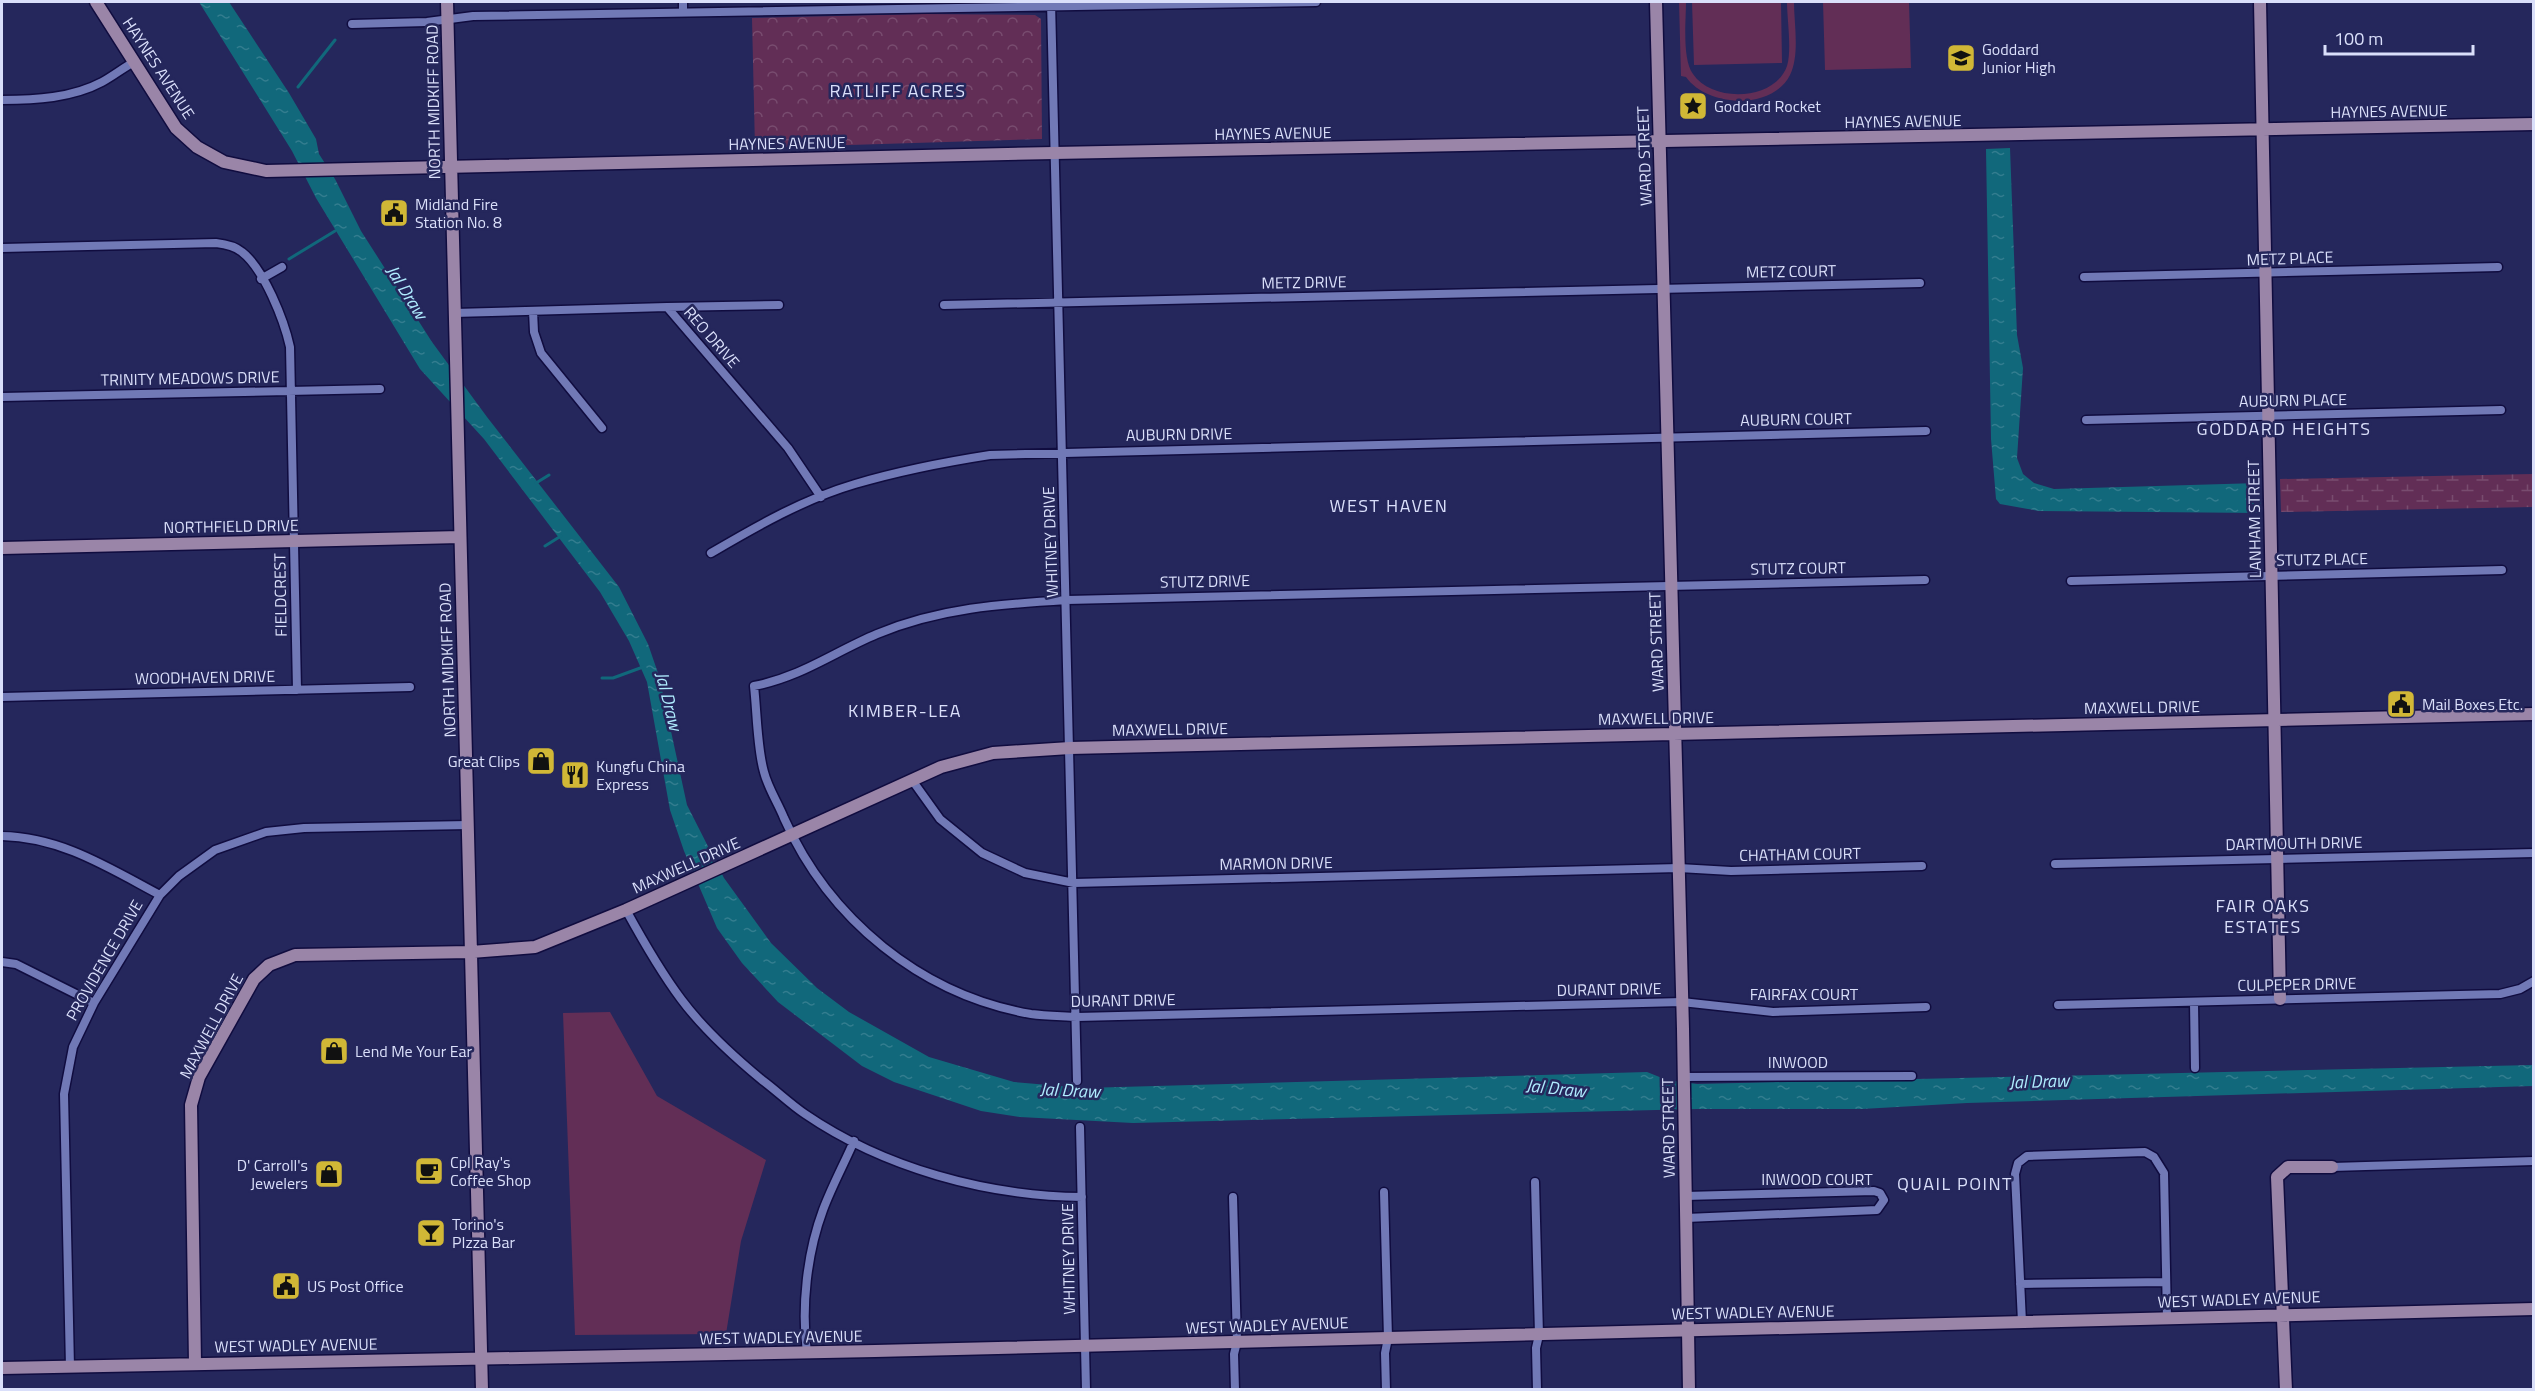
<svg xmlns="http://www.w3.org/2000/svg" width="2535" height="1391" font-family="'Titillium Web',sans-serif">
<defs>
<pattern id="forest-crowns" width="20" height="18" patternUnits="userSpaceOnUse" patternTransform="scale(1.5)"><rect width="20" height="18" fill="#622e56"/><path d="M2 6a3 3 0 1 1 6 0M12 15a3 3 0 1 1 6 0" fill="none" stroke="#784c6f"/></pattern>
<pattern id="wetland-marsh" width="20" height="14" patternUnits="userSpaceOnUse" patternTransform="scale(1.5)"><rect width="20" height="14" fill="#622e56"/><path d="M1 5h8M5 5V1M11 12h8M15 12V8" fill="none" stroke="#784c6f"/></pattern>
<pattern id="water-ripples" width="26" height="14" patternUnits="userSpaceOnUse" patternTransform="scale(1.5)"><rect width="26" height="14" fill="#11687b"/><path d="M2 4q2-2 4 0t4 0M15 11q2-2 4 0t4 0" fill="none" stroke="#337d8f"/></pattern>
</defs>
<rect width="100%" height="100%" fill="#25275c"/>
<path fill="#622e56" d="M1679,2h7c0,19 -4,57 7,72 19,29 82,27 94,-8 5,-16 0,-47 0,-64h7c0,22 6,52 -4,73 -18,36 -83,32 -104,2l-5,-1z
M1692,2h89l1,61 -88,2z
M1823,2h86l2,66 -86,2z
M610,1012l47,84 109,64 -25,81 -15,93 -151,1 -12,-322z"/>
<path fill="url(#forest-crowns)" d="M922,14l113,1 6,4 1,120 -287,9 -3,-130z"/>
<path fill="url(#wetland-marsh)" d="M2533,474v33l-252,5 -1,-33z"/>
<path fill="url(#water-ripples)" d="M199,2h30l60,91 27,46 3,15 16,25 26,52 71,111 55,75 132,170 29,57 11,32 28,129 37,73 47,65 46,45 32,24 80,45 85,25 70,6 563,-16 20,8 30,4 836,-19v21l-566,17 -105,6h-165l-564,14 -113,-6 -39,-6 -87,-29 -32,-16 -84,-64 -36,-39 -25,-35 -33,-77 -14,-41 -23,-128 -18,-41 -29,-49 -116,-153 -64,-70 -104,-171 -24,-47z
M2010,148l7,187 6,33 -6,90 6,16 11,9 20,6 205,-6 2,30 -222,-2 -39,-7 -4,-5 -5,-60 -5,-290z"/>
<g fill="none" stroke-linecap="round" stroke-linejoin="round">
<path stroke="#11687b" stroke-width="3" d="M298,87l37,-47
M289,259l46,-28
M536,483l13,-8
M545,546l16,-10
M602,678h11l30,-11"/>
<g stroke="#100c3f" stroke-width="11">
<path id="street" d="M683,2v10
M1051,2l26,1079
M352,24l75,-2 46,-6 843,-14
M2,100c33,0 70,-2 100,-18 11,-6 21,-14 32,-20
M2,248l214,-5c9,1 19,3 26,9 22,17 42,68 48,95l7,343
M2084,277l414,-10
M261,279l21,-12
M944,305l976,-22
M667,307l112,-2
M533,311l1,21 7,21 61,75
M454,313l213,-6 121,141 33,49
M2,397l378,-8
M2086,420l415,-10
M711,553c46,-27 93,-54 144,-69 44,-13 90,-22 135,-29l936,-24
M1925,580l-858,20c-66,4 -128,8 -190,34 -43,18 -76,43 -123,52 3,26 3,62 10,86 4,16 14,31 20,46 45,101 137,177 247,196 15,2 31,2 46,3l605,-15 91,10 153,-5
M2071,581l431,-11
M2,697l408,-10
M912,780l28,39 42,34 43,20 49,10 605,-15 52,3 191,-5
M2,836c59,1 107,32 158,59
M2055,864l479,-11
M626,910c17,31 34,61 55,89 23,31 52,57 81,81 15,11 28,24 43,34 79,54 181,82 277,83
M2,962l14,2 78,39
M2194,1002l1,66
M2058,1005l442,-11 20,-5 14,-8
M1684,1077l228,-1
M1080,1127l6,263
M2332,1167l202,-6
M1535,1182l4,153 -3,13 1,42
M1384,1192l4,146 -3,15 1,37
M1685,1196l189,-5 6,2 4,7 -7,10 -191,8
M1233,1197l4,145 -3,12 1,36
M2020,1284l146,-2
M2022,1322l-7,-148 3,-11 9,-7 118,-4 9,5 10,16 3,145
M807,1353c-6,-46 0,-100 16,-143 9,-24 21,-46 31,-69
M70,1367l-6,-273 9,-47 21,-44 66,-108 19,-19 36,-26 51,-18 38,-4 164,-3"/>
</g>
<g stroke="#100c3f" stroke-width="15">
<path id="secondary" d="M96,2l80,126 21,19 27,15 42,9 788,-18 1480,-29
M447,2l35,1388
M1656,2l27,1027 6,361
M2260,2l20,997
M2,548l458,-11
M195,1363l-4,-258 8,-28 55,-98 15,-14 26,-10 176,-3 64,-5 91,-37 315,-143 52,-14 77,-5 1464,-34
M2,1368l873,-17 1659,-42
M2286,1390l-9,-213 11,-10h44"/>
</g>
<use href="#street" stroke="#7179b6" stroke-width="8"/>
<use href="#secondary" stroke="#9a85a8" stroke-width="12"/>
</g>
<defs>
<g id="school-square" transform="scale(1.5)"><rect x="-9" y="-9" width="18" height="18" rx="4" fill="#d1b736" stroke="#25275c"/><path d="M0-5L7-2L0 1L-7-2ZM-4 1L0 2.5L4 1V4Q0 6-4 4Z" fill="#111"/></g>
<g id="sight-square" transform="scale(1.5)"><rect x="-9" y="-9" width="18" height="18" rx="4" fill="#d1b736" stroke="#25275c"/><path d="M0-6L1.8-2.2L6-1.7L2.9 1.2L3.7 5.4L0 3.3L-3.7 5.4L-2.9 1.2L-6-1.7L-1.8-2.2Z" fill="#111"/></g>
<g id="civic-square" transform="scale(1.5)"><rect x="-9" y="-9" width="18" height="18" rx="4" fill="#d1b736" stroke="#25275c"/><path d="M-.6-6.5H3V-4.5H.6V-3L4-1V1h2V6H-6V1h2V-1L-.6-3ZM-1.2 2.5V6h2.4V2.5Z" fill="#111"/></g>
<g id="shop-square" transform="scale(1.5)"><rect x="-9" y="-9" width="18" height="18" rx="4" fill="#d1b736" stroke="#25275c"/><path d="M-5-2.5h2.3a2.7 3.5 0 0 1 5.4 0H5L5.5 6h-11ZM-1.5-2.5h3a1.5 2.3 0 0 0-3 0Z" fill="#111"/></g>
<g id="restaurant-square" transform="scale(1.5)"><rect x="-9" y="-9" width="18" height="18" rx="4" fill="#d1b736" stroke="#25275c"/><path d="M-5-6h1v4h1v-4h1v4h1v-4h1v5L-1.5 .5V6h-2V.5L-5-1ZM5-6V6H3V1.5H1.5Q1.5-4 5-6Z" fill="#111"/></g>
<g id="cafe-square" transform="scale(1.5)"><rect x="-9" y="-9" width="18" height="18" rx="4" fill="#d1b736" stroke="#25275c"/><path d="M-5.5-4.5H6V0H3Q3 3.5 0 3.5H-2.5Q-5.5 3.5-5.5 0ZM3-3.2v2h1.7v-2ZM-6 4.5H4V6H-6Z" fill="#111"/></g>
<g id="bar-square" transform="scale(1.5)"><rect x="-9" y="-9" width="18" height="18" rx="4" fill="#d1b736" stroke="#25275c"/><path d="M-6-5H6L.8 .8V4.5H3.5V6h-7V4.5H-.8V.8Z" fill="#111"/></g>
</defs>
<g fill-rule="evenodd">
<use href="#school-square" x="1961" y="58"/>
<use href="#sight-square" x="1693" y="106"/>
<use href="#civic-square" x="394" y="213"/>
<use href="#civic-square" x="2401" y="704"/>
<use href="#shop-square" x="541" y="761"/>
<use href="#restaurant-square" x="575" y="775"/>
<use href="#shop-square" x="334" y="1051"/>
<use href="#cafe-square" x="429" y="1171"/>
<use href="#shop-square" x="329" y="1174"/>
<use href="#bar-square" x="431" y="1233"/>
<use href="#civic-square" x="286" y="1286"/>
</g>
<g text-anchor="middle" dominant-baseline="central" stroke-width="5" stroke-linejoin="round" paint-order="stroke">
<g font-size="16" fill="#dadffa" stroke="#25275c" text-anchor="start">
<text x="1982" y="49">Goddard<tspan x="1982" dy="18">Junior High</tspan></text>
<text x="1714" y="106">Goddard Rocket</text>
<text x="415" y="204">Midland Fire<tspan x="415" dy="18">Station No. 8</tspan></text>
<text x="2422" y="704">Mail Boxes Etc.</text>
<text x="520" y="761" text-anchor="end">Great Clips</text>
<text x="596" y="766">Kungfu China<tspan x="596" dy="18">Express</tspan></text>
<text x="355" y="1051">Lend Me Your Ear</text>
<text x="450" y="1162">Cpl Ray's<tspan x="450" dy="18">Coffee Shop</tspan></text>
<text x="308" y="1165" text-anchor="end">D' Carroll's<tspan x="308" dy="18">Jewelers</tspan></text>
<text x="452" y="1224">Torino's<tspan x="452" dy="18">PIzza Bar</tspan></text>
<text x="307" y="1286">US Post Office</text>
</g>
<g font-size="16" fill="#dadffa" stroke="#25275c">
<text transform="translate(159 68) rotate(57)">HAYNES AVENUE</text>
<text transform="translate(433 102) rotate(-91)">NORTH MIDKIFF ROAD</text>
<text transform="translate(2389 111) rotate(-1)">HAYNES AVENUE</text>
<text transform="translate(1903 121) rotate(-1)">HAYNES AVENUE</text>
<text transform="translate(1273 133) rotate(-1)">HAYNES AVENUE</text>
<text transform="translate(787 143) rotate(-1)">HAYNES AVENUE</text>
<text transform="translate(1644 156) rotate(-92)">WARD STREET</text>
<text transform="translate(2290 258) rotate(-2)">METZ PLACE</text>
<text transform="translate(1791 271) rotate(-1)">METZ COURT</text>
<text transform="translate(1304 282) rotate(-1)">METZ DRIVE</text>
<text transform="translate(712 337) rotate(49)">REO DRIVE</text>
<text transform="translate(190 378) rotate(-1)">TRINITY MEADOWS DRIVE</text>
<text transform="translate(2293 400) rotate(-1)">AUBURN PLACE</text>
<text transform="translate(1796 419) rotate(-1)">AUBURN COURT</text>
<text transform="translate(1179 434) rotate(-1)">AUBURN DRIVE</text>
<text transform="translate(2254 519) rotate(-91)">LANHAM STREET</text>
<text transform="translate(231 526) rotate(-1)">NORTHFIELD DRIVE</text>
<text transform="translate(1050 542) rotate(-92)">WHITNEY DRIVE</text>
<text transform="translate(2322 559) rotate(-1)">STUTZ PLACE</text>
<text transform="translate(1798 568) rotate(-1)">STUTZ COURT</text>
<text transform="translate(1205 581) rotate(-1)">STUTZ DRIVE</text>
<text transform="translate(280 595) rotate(-91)">FIELDCREST</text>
<text transform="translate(1656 642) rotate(-92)">WARD STREET</text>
<text transform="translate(447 660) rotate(-92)">NORTH MIDKIFF ROAD</text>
<text transform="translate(205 677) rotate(-1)">WOODHAVEN DRIVE</text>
<text transform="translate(2142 707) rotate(-1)">MAXWELL DRIVE</text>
<text transform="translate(1656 718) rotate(-1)">MAXWELL DRIVE</text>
<text transform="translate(1170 729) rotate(-1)">MAXWELL DRIVE</text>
<text transform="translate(2294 843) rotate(-1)">DARTMOUTH DRIVE</text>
<text transform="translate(1800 854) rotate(-1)">CHATHAM COURT</text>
<text transform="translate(1276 863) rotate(-1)">MARMON DRIVE</text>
<text transform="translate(686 865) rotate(-24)">MAXWELL DRIVE</text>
<text transform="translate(104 960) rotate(-60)">PROVIDENCE DRIVE</text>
<text transform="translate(2297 984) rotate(-1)">CULPEPER DRIVE</text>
<text transform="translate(1609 989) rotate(-1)">DURANT DRIVE</text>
<text x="1804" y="994">FAIRFAX COURT</text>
<text transform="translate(1123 1000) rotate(-1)">DURANT DRIVE</text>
<text transform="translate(211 1026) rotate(-62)">MAXWELL DRIVE</text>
<text x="1798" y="1062">INWOOD</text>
<text transform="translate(1668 1128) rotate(-91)">WARD STREET</text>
<text x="1817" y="1179">INWOOD COURT</text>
<text transform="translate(1068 1259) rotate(-91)">WHITNEY DRIVE</text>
<text transform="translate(2239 1299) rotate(-2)">WEST WADLEY AVENUE</text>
<text transform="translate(1753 1312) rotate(-1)">WEST WADLEY AVENUE</text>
<text transform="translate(1267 1325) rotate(-2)">WEST WADLEY AVENUE</text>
<text transform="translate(781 1337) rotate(-1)">WEST WADLEY AVENUE</text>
<text transform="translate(296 1345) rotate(-1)">WEST WADLEY AVENUE</text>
</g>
<g font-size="18" letter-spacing="1.5" fill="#dadffa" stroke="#25275c">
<text x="898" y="90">RATLIFF ACRES</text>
<text x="2284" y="428">GODDARD HEIGHTS</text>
<text x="1389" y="505">WEST HAVEN</text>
<text x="905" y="710">KIMBER-LEA</text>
<text x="2263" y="905">FAIR OAKS<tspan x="2263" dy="21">ESTATES</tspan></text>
<text x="1955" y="1183">QUAIL POINT</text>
</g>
<g font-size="18" font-style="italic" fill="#afecfe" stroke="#25275c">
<text transform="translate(407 292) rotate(58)">Jal Draw</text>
<text transform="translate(669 701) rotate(76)">Jal Draw</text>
<text transform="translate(2039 1081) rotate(-2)">Jal Draw</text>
<text transform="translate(1556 1088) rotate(6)">Jal Draw</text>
<text transform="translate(1070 1090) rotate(3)">Jal Draw</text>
</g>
</g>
<rect width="2535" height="1391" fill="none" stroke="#dadffa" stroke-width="6"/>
<path d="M2325 45v9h148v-9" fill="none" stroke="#dadffa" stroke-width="3"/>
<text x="2334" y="45" font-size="18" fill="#dadffa" stroke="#25275c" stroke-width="4.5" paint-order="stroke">100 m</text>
</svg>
